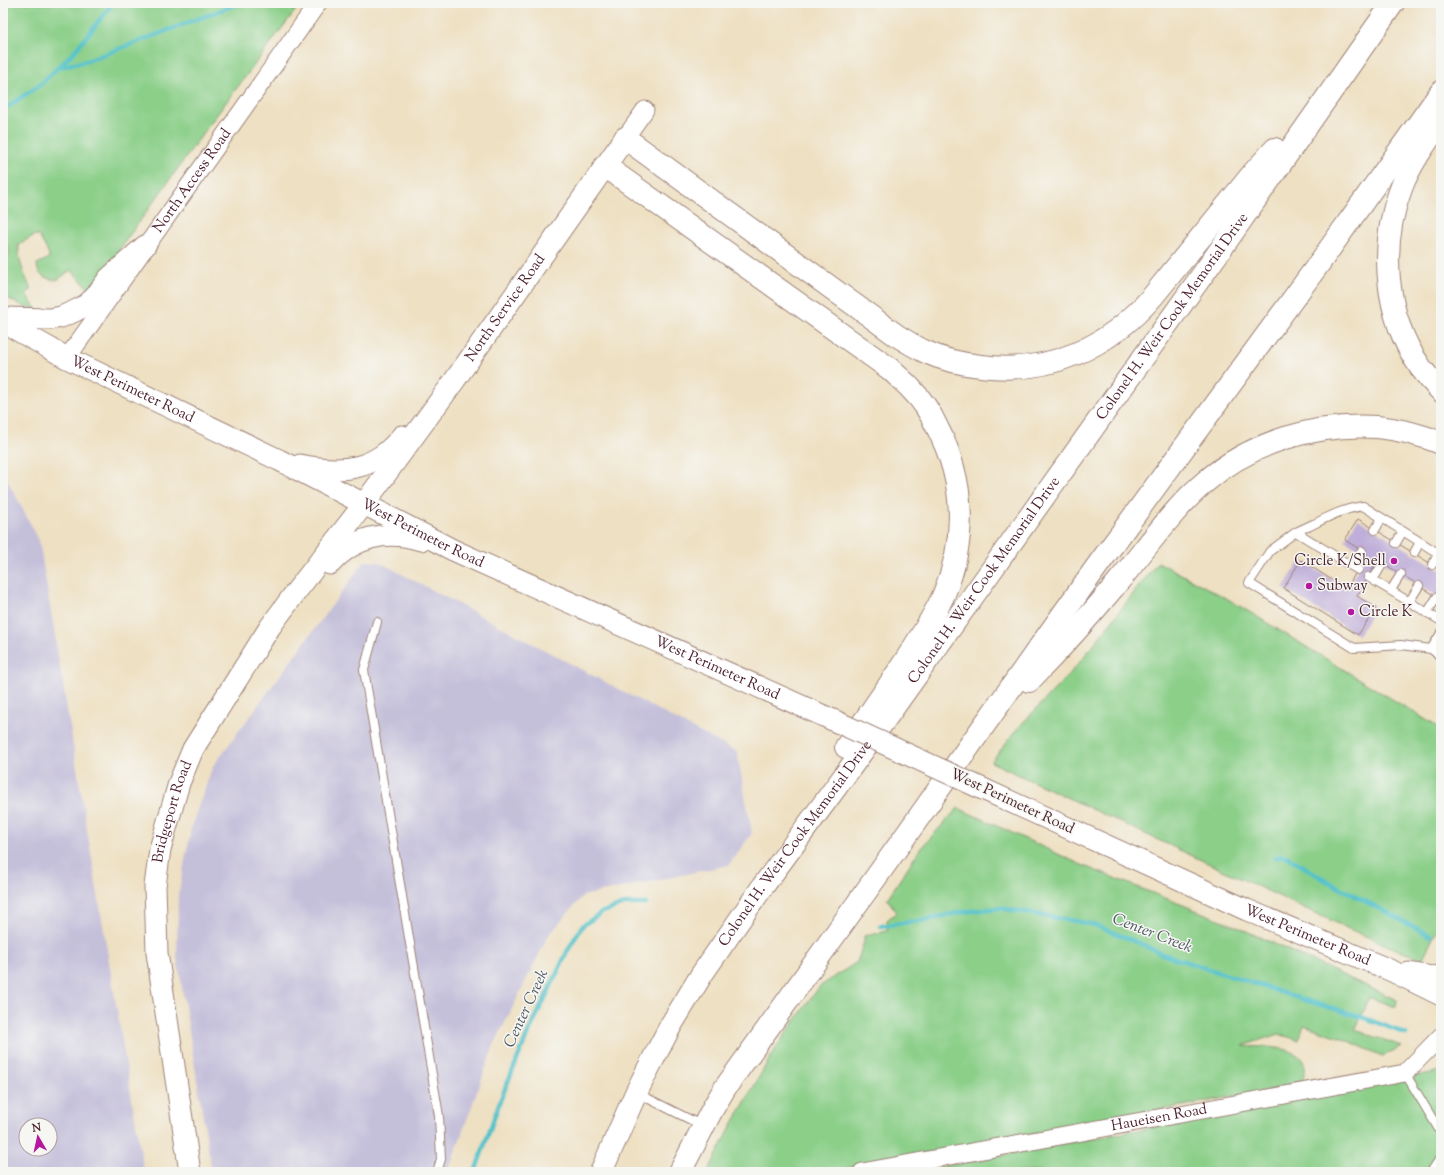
<svg xmlns="http://www.w3.org/2000/svg" width="1444" height="1175" font-family="'Sorts Mill Goudy',serif">
<rect width="100%" height="100%" fill="#f6f6f2"/>
<filter id="ink" filterUnits="userSpaceOnUse"><feTurbulence type="fractalNoise" baseFrequency=".025" numOctaves="2"/><feDisplacementMap in="SourceGraphic" scale="8" xChannelSelector="R" yChannelSelector="G"/><feConvolveMatrix kernelMatrix="1 2 1 2 8 2 1 2 1" color-interpolation-filters="sRGB"/></filter>
<filter id="wash" filterUnits="userSpaceOnUse"><feTurbulence type="fractalNoise" baseFrequency=".012" numOctaves="4" result="noise"/><feDisplacementMap in="SourceGraphic" scale="16" xChannelSelector="R" yChannelSelector="G"/><feGaussianBlur stdDeviation="0.9" result="paint"/><feColorMatrix in="noise" values="0 0 0 0 0 0 0 0 0 0 0 0 0 0 0 0 0 1.4 0 .05"/><feComposite in="paint" operator="in"/></filter>
<g filter="url(#wash)">
<rect width="100%" height="100%" fill="#eee0c2"/>
<path fill="#c5c0da" fill-rule="evenodd" d="M3,472l36,68 105,632h-141zM26,1125h24v24h-24z
M365,561l14,1 358,190 15,81 -23,32 -146,31 -35,40 -54,109 -46,127h-236l-35,-215 1,-61 14,-72 21,-58z"/>
<path fill="#8bcf89" stroke="#6a775a" d="M3,3h298l-86,114 -125,173 -19,-20 -14,10c-11,-1 -20,-4 -20,-16l12,-6 -1,-6 -9,-16 -4,-1 -16,9c-2,17 6,31 12,46l-5,4 11,16 -14,-4 -20,-10v-32l6,-9v-8l-6,-4z
M1158,562l70,37 213,130v198l-2,-1 -17,34 -71,-30 -360,-168 26,-33 58,-61z
M958,808l126,58 147,58 166,76 -1,7 -26,-9 -15,32 47,16 -9,6 -11,4 -40,-18 -38,-13 -5,15 -21,-6 -35,12c17,2 56,-3 62,20 1,6 -2,12 -4,18l-474,88h-119l25,-49 42,-74 44,-62 38,-25 7,-20v-6l23,-5v-11l10,-8 -10,-13 33,-50z
M1441,1071v101h-528l252,-47z"/>
<g fill="none" stroke-linecap="round" stroke-linejoin="round">
<path stroke="#55c2cb" stroke-width="4.5" d="M59,67l28,-6 153,-58
M3,110l38,-26 33,-32 39,-49
M1275,858l6,-2 7,1 39,24 104,55
M881,926l44,-6 36,-8 39,-4 92,16 47,19 23,11 146,47 54,16 44,17
M475,1172l25,-71 27,-65 41,-86 14,-24 19,-13 23,-9h22"/>
</g>
<g id="blocks">
<path fill="#bfaed9" d="M1358,519l83,51v29l-63,-39 -21,36 19,12 -18,27 -75,-47 18,-28 45,29 21,-35 -22,-14z"/>
</g>
</g>
<g filter="url(#ink)">
<use href="#blocks" fill-opacity="0" stroke="#9c8076" stroke-width="1"/>
<g fill="none" stroke-linecap="round" stroke-linejoin="round">
<g stroke="#9c8076" stroke-width="10">
<path id="service" d="M1313,524l-17,8 -26,19 -21,32 105,65 47,-3 30,4
M1308,527c18,-9 34,-18 55,-21l78,49
M1375,530l7,-12
M1296,532l62,38
M1396,543l7,-12
M1414,553l6,-11
M1432,565l7,-12
M1351,566l11,-15
M1368,577l73,44
M1373,580l10,-17
M1391,590l10,-16
M1409,602l10,-16
M1427,613l10,-16
M377,622l-13,48 75,446 2,43 -4,13
M1441,633l-10,16 10,8
M1405,1073l36,60
M637,1093l66,33
M1431,1172l10,-15"/>
</g>
<g stroke="#9c8076" stroke-width="19">
<g id="minor">
<path d="M625,138l20,-28"/>
<path id="s1" d="M67,358l251,-355"/>
<path id="s2" d="M862,1172l543,-99 36,-37"/>
</g>
</g>
<g stroke="#9c8076" stroke-width="23">
<g id="tertiary">
<path d="M3,318l48,1 10,-2 14,-6 11,-6 9,-8 14,-19 36,-32"/>
<path id="s3" d="M3,322l64,36 212,102 174,90 382,171"/>
<path d="M300,465c41,8 74,7 102,-29"/>
<path d="M330,564c23,-27 57,-35 91,-24"/>
<path id="s4" d="M983,789l264,121 145,61 49,24"/>
<path d="M1409,973l23,4 9,-1"/>
<path id="s5" d="M190,1172l-33,-219 -2,-67 5,-37 19,-66 14,-34 77,-122 25,-34 69,-89 88,-120 173,-246"/>
</g>
</g>
<g stroke="#9c8076" stroke-width="24">
<g id="motorway">
<path d="M1441,121c-14,20 -30,42 -39,65 -23,58 -18,130 19,182 6,8 13,16 20,23"/>
<path d="M625,138l271,197c10,6 19,12 30,17 17,8 36,12 55,14 69,9 128,-19 172,-70l101,-124 21,-23"/>
<path d="M605,166l285,203c7,7 15,13 22,21 10,10 19,24 25,37 28,54 30,111 7,167 -12,27 -30,53 -46,78 -17,25 -34,50 -52,75"/>
<path d="M1029,681c31,-32 61,-65 89,-99 28,-33 54,-72 87,-100 46,-40 111,-59 172,-55 21,2 44,8 64,16"/>
<path id="s6" d="M601,1172l35,-79 13,-26 22,-42 31,-51 61,-88 93,-126 132,-185 235,-329 170,-243"/>
<path d="M680,1172l33,-64 12,-20 167,-233 203,-286 223,-304 123,-173"/>
</g>
</g>
<use href="#service" stroke="#fff" stroke-width="8"/>
<use href="#minor" stroke="#fff" stroke-width="17"/>
<use href="#tertiary" stroke="#fff" stroke-width="21"/>
<use href="#motorway" stroke="#fff" stroke-width="22"/>
<g stroke="#9c8076" stroke-width="23" stroke-linecap="butt">
<path id="tertiary-bridge" d="M835,721l148,68"/>
</g>
<use href="#tertiary-bridge" stroke="#fff" stroke-width="21"/>
</g>
</g>
<g fill="#b5179e" stroke="#f6f6f2" stroke-width="1.5">
<circle cx="1394" cy="561" r="4"/>
<circle cx="1309" cy="586" r="4"/>
<circle cx="1351" cy="612" r="4"/>
</g>
<g text-anchor="middle" dominant-baseline="central" stroke-width="3" stroke-linejoin="round" paint-order="stroke">
<g font-size="15" fill="#4a1f2b" stroke="#f6f6f2">
<text stroke="none"><textPath href="#s1" startOffset="217">North Access Road</textPath></text>
<text stroke="none"><textPath href="#s5" startOffset="972">North Service Road</textPath></text>
<text stroke="none"><textPath href="#s6" startOffset="1031">Colonel H. Weir Cook Memorial Drive</textPath></text>
<text stroke="none"><textPath href="#s3" startOffset="146">West Perimeter Road</textPath></text>
<text stroke="none"><textPath href="#s3" startOffset="470">West Perimeter Road</textPath></text>
<text stroke="none"><textPath href="#s6" startOffset="707">Colonel H. Weir Cook Memorial Drive</textPath></text>
<text stroke="none"><textPath href="#s3" startOffset="794">West Perimeter Road</textPath></text>
<text transform="translate(1012 802) rotate(25)">West Perimeter Road</text>
<text stroke="none"><textPath href="#s5" startOffset="365">Bridgeport Road</textPath></text>
<text stroke="none"><textPath href="#s6" startOffset="383">Colonel H. Weir Cook Memorial Drive</textPath></text>
<text stroke="none"><textPath href="#s4" startOffset="356">West Perimeter Road</textPath></text>
<text stroke="none"><textPath href="#s2" startOffset="302">Haueisen Road</textPath></text>
</g>
<g font-size="15" fill="#4a1f2b" stroke="#f6f6f2" text-anchor="start">
<text x="1386" y="561" text-anchor="end">Circle K/Shell</text>
<text x="1317" y="586">Subway</text>
<text x="1359" y="612">Circle K</text>
</g>
<g font-size="16" font-style="italic" fill="#4e5863" stroke="#f6f6f2">
<text transform="translate(1152 934) rotate(21)">Center Creek</text>
<text transform="translate(527 1009) rotate(-65)">Center Creek</text>
</g>
</g>
<rect width="1444" height="1175" fill="none" stroke="#f6f6f2" stroke-width="16"/>
<g transform="translate(38 1137) rotate(351)"><circle r="19" fill="#f6f6f2" stroke="#b1a0a2"/>
<path d="M0-3L7 15L0 10L-7 15Z" fill="#b5179e"/>
<text y="-6" font-size="11" font-weight="bold" text-anchor="middle" fill="#4a1f2b">N</text>
</g>
</svg>
